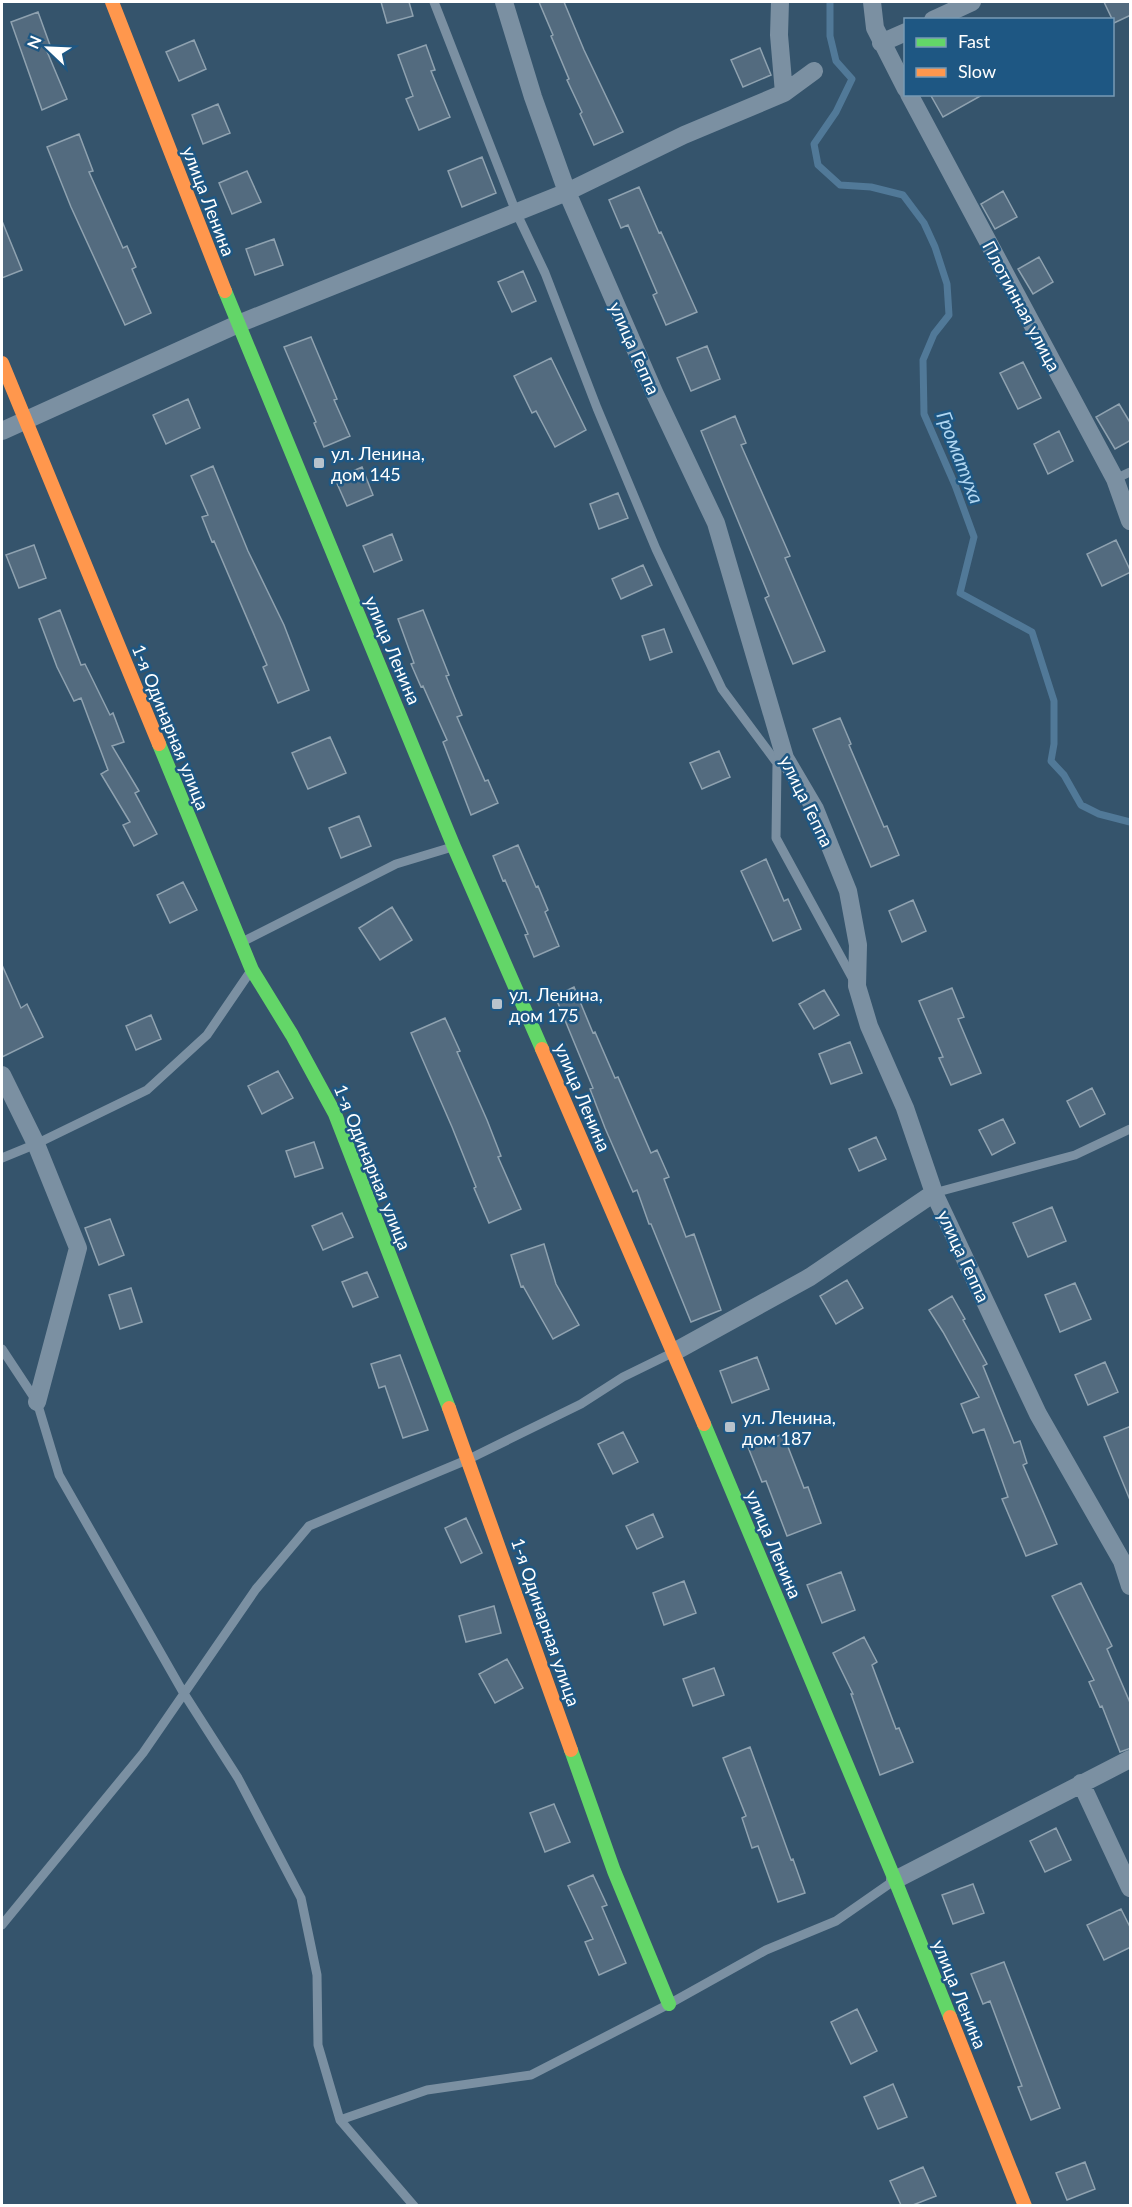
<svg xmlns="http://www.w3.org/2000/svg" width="1132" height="2207" font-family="Lato,sans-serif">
<rect width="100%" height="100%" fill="#35546c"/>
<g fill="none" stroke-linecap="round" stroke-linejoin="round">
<path stroke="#517998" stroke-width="7" d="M830,2v34l6,25 16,18 -16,33 -22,32 4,21 22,20 31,2 32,8 21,28 11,24 12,37 2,31 -15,19 -11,26 1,54 31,71 19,52 -14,56 72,39 22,69v43l-3,17 13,14 17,30 18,9 31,8"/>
</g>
<path fill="#536b7f" stroke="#8fa2b0" stroke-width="1.5" d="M381,2h28l4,14 -26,7z
M539,2h25l20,48 39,82 -29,13 -14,-31 2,-2 -15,-32 2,-1 -18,-43 2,-1z
M1104,2h27v13l-17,8z
M38,12l13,36 -5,1 21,50 -25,11 -31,-88z
M194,40l12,29 -27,12 -13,-29z
M426,45l9,25 -4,1 19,46 -31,13 -13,-31 7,-3 -15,-41z
M760,48l11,27 -28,12 -12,-27z
M930,94h54l-41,23z
M218,104l12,29 -27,11 -11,-29z
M79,134l14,37 -4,1 34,76 4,-2 9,21 -4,2 19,44 -26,12 -54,-118 -24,-60z
M482,157l14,36 -34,14 -14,-36z
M247,171l14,31 -29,12 -13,-31z
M639,187l20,46 2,-1 36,80 -31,13 -13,-30 4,-2 -29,-68 -7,3 -12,-28z
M1003,191l14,26 -22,12 -14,-25z
M2,221l20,49 -20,8z
M274,239l9,26 -28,10 -9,-26z
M1039,257l14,25 -20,12 -15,-25z
M523,271l13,30 -24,11 -14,-30z
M311,337l26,62 -3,1 16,36 -26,11 -10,-24 2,-1 -32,-75z
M707,346l13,33 -29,12 -14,-33z
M551,358l35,72 -31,17 -19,-36 -4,2 -18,-37z
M1023,362l18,36 -23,11 -18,-36z
M188,399l12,29 -34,16 -13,-29z
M1119,404l12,20v16l-16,9 -19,-32z
M735,416l11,27 -5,2 49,111 -5,2 40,93 -32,13 -28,-66 4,-2 -68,-165z
M1059,431l14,30 -25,13 -14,-30z
M213,466l35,85 36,74 25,65 -31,13 -15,-36 4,-2 -53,-124 -2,1 -10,-25 6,-2 -17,-39z
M362,467l11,28 -26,11 -12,-27z
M618,493l10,25 -29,11 -9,-25z
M392,534l10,26 -28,12 -11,-26z
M1116,540l15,32 -29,14 -15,-32z
M34,545l12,33 -27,10 -13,-33z
M643,565l9,20 -31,14 -9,-20z
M60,610l21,55 4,-1 25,51 3,-2 11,29 -12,4 27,45 -4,2 22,41 -23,12 -11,-21 7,-3 -29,-48 7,-4 -27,-72 -7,3 -17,-34 -18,-48z
M423,610l26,65 -3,1 16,39 -5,2 28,64 3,-1 10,23 -27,12 -28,-73 4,-2 -24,-54 -2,1 -10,-23 3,-1 -16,-44z
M664,629l8,23 -22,8 -8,-24z
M840,718l11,26 -2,1 35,82 3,-1 12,29 -28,12 -58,-138z
M330,737l16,36 -38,16 -16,-36z
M719,751l11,26 -28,12 -12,-26z
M359,816l12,30 -30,12 -12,-30z
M518,845l18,42 2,-1 10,24 -3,2 14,34 -25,11 -9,-22 3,-1 -23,-54 -2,1 -10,-25z
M766,859l18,42 4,-2 13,30 -28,12 -32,-70z
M183,882l14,28 -27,13 -13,-28z
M913,900l13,31 -24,11 -13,-31z
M392,907l20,33 -32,20 -21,-32z
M2,965l19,43 6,-4 16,33 -41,20z
M574,987l19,46 2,-1 20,46 3,-1 33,76 6,-3 12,27 -5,2 22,58 8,-3 27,76 -30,12 -40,-98h-2l-12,-34 -4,2 -28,-64 -15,-39 3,-1 -38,-92z
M952,988l12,29 -6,2 23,54 -30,12 -12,-27 4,-1 -24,-56z
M824,990l15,25 -25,14 -15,-25z
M151,1015l10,24 -25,11 -10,-24z
M445,1018l15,33 -3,1 30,68 14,36 -3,1 23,52 -32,14 -15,-35 2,-1 -24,-60 -41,-94z
M850,1042l12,31 -31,11 -12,-30z
M278,1071l15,27 -31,16 -14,-28z
M1092,1088l13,26 -25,13 -13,-26z
M1003,1119l12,24 -23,12 -13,-25z
M876,1137l10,22 -27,12 -10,-22z
M314,1142l9,26 -28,9 -9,-26z
M1052,1207l14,34 -38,16 -15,-34z
M342,1213l11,24 -30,13 -11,-24z
M110,1219l14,36 -25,10 -14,-37z
M544,1244l12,40 23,41 -26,14 -30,-53 -2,1 -10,-32z
M367,1272l11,25 -25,10 -11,-25z
M847,1280l16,28 -27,16 -16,-28z
M1075,1283l16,36 -31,13 -15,-37z
M131,1288l11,34 -22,7 -11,-34z
M952,1296l13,23 -2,1 24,44 -4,2 31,77 6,-2 7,22 -4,2 34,79 -31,12 -24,-57 6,-2 -24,-68 -11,4 -12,-29 18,-7 -36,-65 -14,-22z
M400,1355l28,75 -25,8 -18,-52 -6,2 -8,-24z
M757,1357l12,32 -37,14 -12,-32z
M1105,1362l13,30 -30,13 -13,-30z
M1131,1426v74h-1l-26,-63z
M623,1432l15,30 -25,12 -15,-30z
M783,1434l21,54 4,-1 13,36 -34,13 -21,-55 -4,1 -14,-35z
M653,1514l10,23 -26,12 -11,-23z
M466,1518l16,35 -21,10 -16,-35z
M841,1572l14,38 -33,13 -15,-38z
M684,1581l12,32 -32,12 -11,-32z
M1081,1583l31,63 -5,3 24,56v43l-11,4 -18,-46 -2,1 -11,-25 5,-2 -42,-84z
M494,1606l7,27 -35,9 -7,-26z
M864,1637l13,25 -5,3 24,64 3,-1 14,34 -33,13 -29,-81h2l-20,-41z
M507,1659l16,29 -28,15 -16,-29z
M714,1668l10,27 -31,11 -10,-27z
M750,1747l41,113 2,-1 12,34 -27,9 -20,-56 -6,2 -10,-30 4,-2 -23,-58z
M554,1804l16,38 -25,10 -15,-39z
M1056,1828l15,32 -26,12 -15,-31z
M593,1875l14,30 -5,2 24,56 -27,12 -14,-33 8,-3 -25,-53z
M973,1884l11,29 -31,11 -11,-29z
M1121,1909l10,20v18l-27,13 -17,-35z
M1004,1962l56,146 -29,12 -13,-33 4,-1 -32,-85 -7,3 -12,-30z
M857,2009l20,42 -26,13 -20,-42z
M893,2084l14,33 -29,12 -14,-32z
M1085,2162l10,27 -28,11 -11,-27z
M923,2167l13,29 -23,9h-12l-11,-24z"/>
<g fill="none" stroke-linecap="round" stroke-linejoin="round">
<path stroke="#7b90a2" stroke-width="9" d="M434,2l82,210 29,61 52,135 59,141 66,140 55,74 8,-5
M1115,479l15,-7
M777,763l-1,75 78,143
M244,941l152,-77 53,-16
M2,1158l34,-14 111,-54 60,-55 43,-63
M934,1193l141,-38 55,-26
M2,1349l35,53 22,73 124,217 55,86 63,120 16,77 1,70 22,75 74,86
M2,1925l141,-172 113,-164 53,-63 160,-67 112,-55 42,-27 49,-24
M340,2120l87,-30 104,-15 138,-71 97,-54 70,-29 56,-39"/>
<path stroke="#7b90a2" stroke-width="18" d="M504,2l29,95 34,95 87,200 62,131 69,235 30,51 33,82 10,54 -1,41 12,40 36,82 29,85 104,221 84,147 8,25
M780,2l-1,33 5,58
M872,2l3,26 31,61
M933,20l39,-18
M881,43l25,-11
M909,94l206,385 15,42
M2,431l236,-107 329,-132 117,-57 100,-42 30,-22
M2,1075l34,69 42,104 -41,154
M674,1352l136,-75 124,-84
M1081,1783l49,105
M895,1880l235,-121"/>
<path stroke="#63d668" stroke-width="14" d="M225,291l229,556 88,202
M159,744l93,226 40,65 43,79 114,294
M704,1424l191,456 55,137
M571,1750l43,121 55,133"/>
<path stroke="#ff974d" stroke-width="14" d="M112,2l113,289
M2,363l157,381
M542,1049l162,375
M449,1408l122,342
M950,2017l75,189"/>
</g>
<g fill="#b8c3cc" stroke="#1e5783" stroke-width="2">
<rect x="313" y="457" width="12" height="12" rx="3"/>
<rect x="491" y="998" width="12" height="12" rx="3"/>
<rect x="724" y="1421" width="12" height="12" rx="3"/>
</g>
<g text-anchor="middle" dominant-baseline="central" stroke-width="5" stroke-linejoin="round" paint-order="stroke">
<g font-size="18" fill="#fff" stroke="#1e5783">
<text transform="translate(209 201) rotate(69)">улица Ленина</text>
<text transform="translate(1022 306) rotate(62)">Плотинная улица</text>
<text transform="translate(635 348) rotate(66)">улица Геппа</text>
<text transform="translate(393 650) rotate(67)">улица Ленина</text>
<text transform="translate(171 727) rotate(68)">1-я Одинарная улица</text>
<text transform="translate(807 801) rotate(64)">улица Геппа</text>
<text transform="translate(583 1097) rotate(67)">улица Ленина</text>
<text transform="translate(373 1167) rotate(68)">1-я Одинарная улица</text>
<text transform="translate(964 1256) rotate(65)">улица Геппа</text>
<text transform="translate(774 1544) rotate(67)">улица Ленина</text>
<text transform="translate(546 1622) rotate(71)">1-я Одинарная улица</text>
<text transform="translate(960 1994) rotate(68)">улица Ленина</text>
</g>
<g font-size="18" fill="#fff" stroke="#1e5783" text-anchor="start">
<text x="331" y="453">ул. Ленина,<tspan x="331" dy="21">дом 145</tspan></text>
<text x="509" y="994">ул. Ленина,<tspan x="509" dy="21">дом 175</tspan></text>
<text x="742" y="1417">ул. Ленина,<tspan x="742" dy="21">дом 187</tspan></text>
</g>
<g font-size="20" font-style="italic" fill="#b0d6f1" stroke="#1e5783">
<text transform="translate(961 457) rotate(69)">Громатуха</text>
</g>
</g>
<rect width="1132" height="2207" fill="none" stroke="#ffffff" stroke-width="6"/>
<rect x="904" y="18" width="210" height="78" fill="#1e5783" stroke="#789ab5" stroke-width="1.5"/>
<rect x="916" y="38" width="30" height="9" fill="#63d668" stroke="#789ab5" stroke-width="1.5"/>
<text x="958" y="48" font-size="18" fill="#ffffff">Fast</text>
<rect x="916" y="68" width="30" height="9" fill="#ff974d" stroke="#789ab5" stroke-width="1.5"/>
<text x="958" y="78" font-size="18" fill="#ffffff">Slow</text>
<g transform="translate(48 48) rotate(293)" stroke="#1e5783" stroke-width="4.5" paint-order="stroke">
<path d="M0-4.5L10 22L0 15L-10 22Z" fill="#ffffff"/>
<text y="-9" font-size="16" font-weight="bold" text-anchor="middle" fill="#ffffff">N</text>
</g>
</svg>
